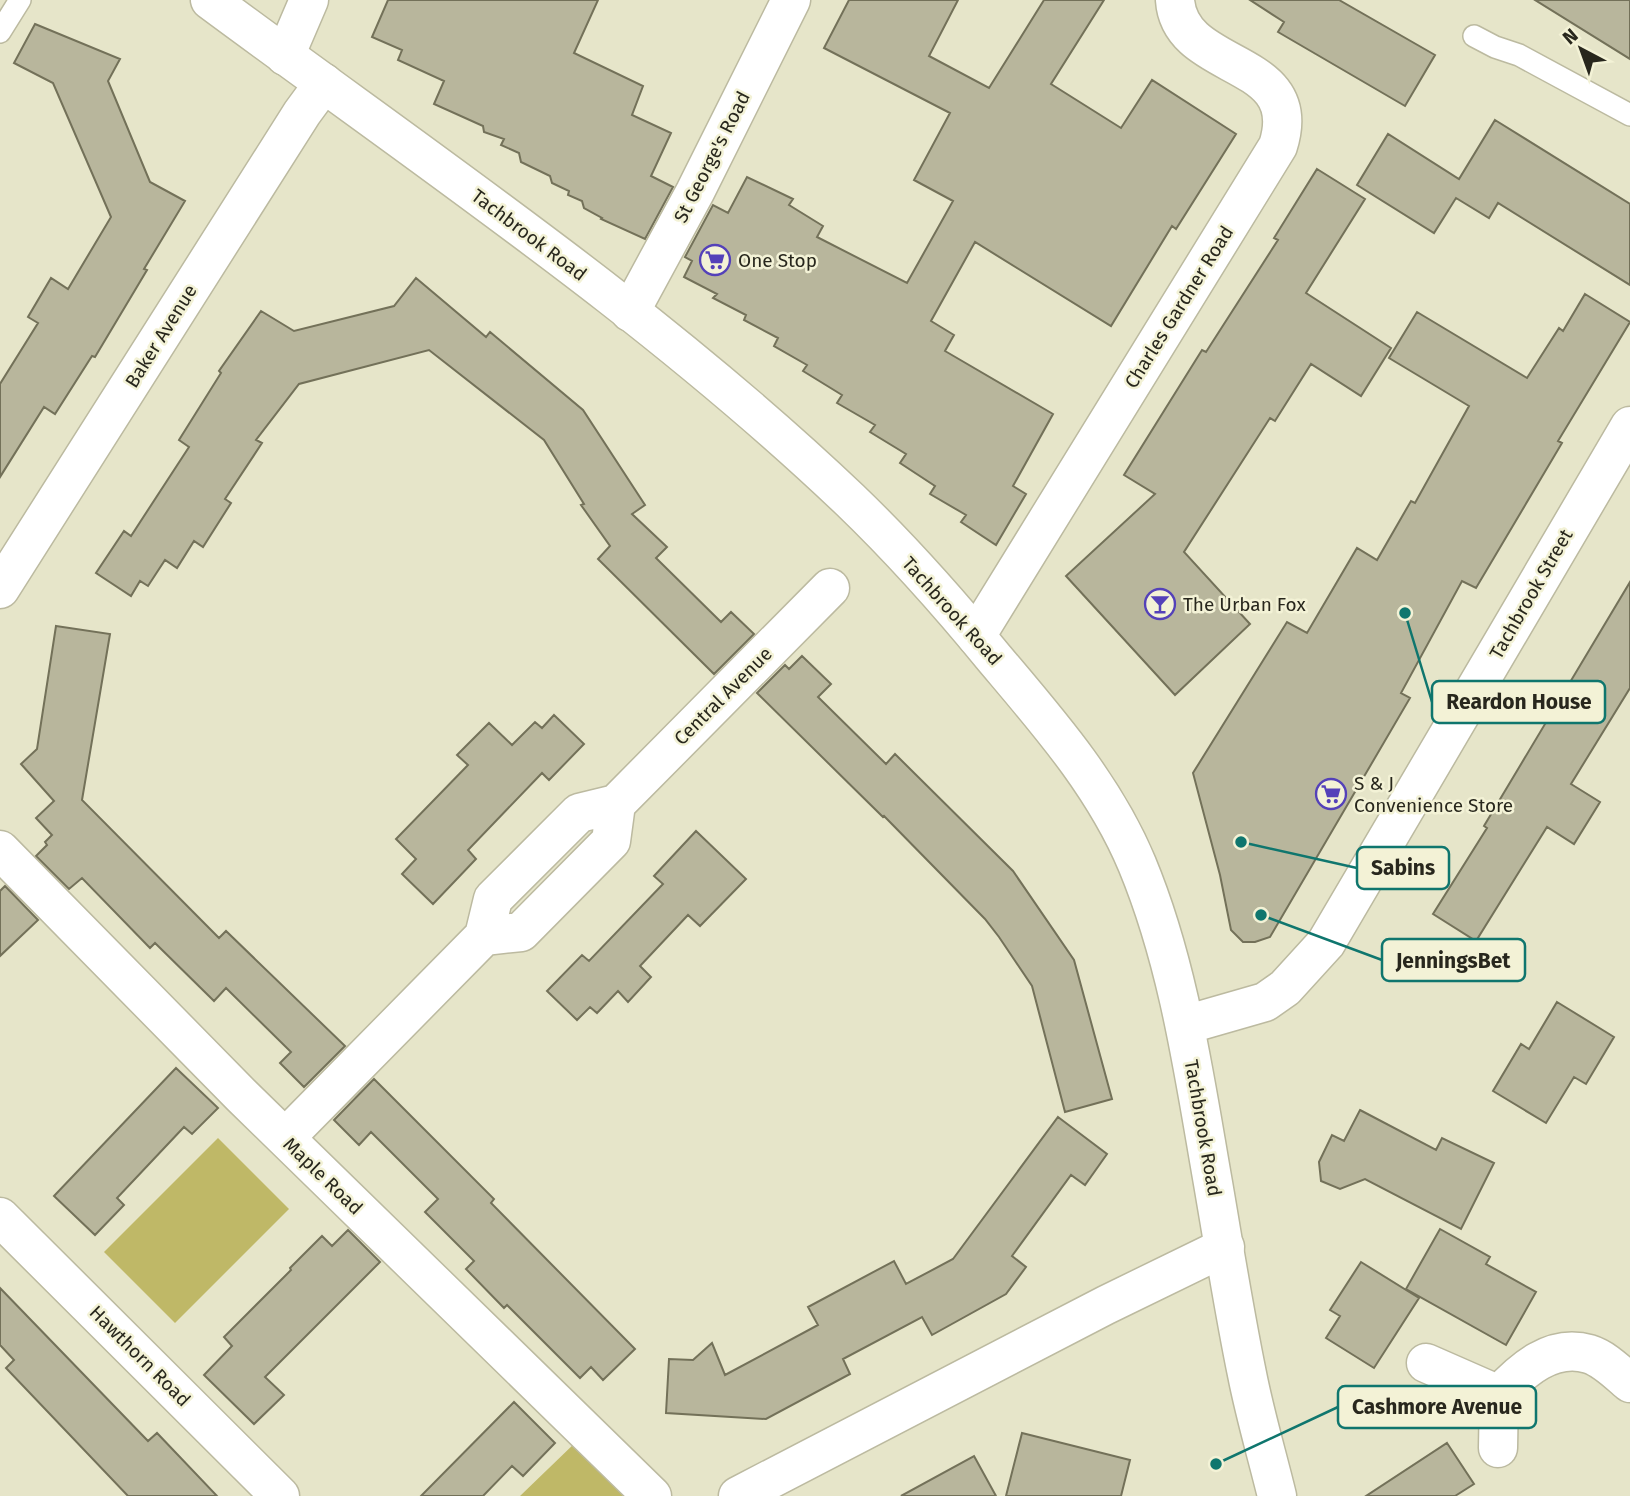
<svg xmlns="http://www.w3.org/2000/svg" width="1630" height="1496" font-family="'Fira Sans',sans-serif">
<rect width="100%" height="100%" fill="#e6e5c9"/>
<path fill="#bfb867" d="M218,1138l71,71 -114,114 -71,-71z
M577,1441l57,55h-114z"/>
<path fill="#b8b69c" stroke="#737159" stroke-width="2" d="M388,0h210l-24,53 69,33 -11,29 39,18 -20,43 22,11 -28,52 -44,-20 1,-1 -18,-10 -2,-7 -14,-6 1,-4 -17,-8 -2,-7 -29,-14 -2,-9 -18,-8 3,-6 -20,-7 -1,-6 -49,-22 10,-23 -46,-21 4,-10 -30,-13z
M849,0h109l-29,56 60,32 55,-88h60l-53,84 70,44 31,-48 84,54 -60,95 -4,-3 -61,100 -136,-84 -44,79 23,14 -9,16 108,63 -40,72 13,8 -30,51 -35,-23 5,-7 -36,-21 5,-8 -35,-23 6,-9 -36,-22 5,-7 -38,-22 5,-8 -39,-24 4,-6 -33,-19 4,-8 -34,-18 2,-5 -33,-17 4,-4 -33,-17 8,-16 -7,-4 28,-52 15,8 19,-36 46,22 -4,6 34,21 -6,11 90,46 46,-82 -39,-21 36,-67 -126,-65z
M1250,0h89l96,55 -30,51 -127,-74 6,-10z
M1535,0h95v59z
M35,24l85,35 -12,22 42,101 35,19 -41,68 3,1 -52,87 -3,-1 -37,58 -11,-7 -44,70v-93l38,-61 -10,-6 23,-39 17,11 43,-72 -58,-134 -39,-20z
M1495,120l135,84v81l-132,-82 -9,15 -33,-20 -22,35 -77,-48 31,-51 71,45z
M1317,169l48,30 -59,94 85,55 -30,48 -50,-32 -36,57 -5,-3 -86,134 66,72 -75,71 -109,-119 89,-82 -31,-19 78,-125 4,2 72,-112 -4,-2z
M416,278l70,59 4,-5 93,78 62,95 -13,9 35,33 -11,11 65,64 10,-10 23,22 -40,40 -116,-115 12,-13 -29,-41 3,-1 -40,-64 -115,-90 -130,34 -43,56 6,3 -37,56 6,4 -28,44 -9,-6 -17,27 -12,-8 -17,26 -8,-5 -9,15 -35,-23 28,-42 7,5 58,-89 -10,-7 42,-67 -2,-2 42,-60 33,20 100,-25z
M1585,294l45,28 -72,119 4,2 -86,145 -14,-7 -61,112 9,5 -140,239 -15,5h-12l-12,-12 -11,-55 -27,-102 94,-151 20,11 50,-85 20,12 34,-59 4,2 54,-97 -80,-48 28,-46 110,66 32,-50 4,3z
M1630,582v106l-59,96 29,18 -26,42 -27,-17 -71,114 -43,-27 54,-86 -3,-2z
M56,626l54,8 -28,166 137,138 7,-7 119,115 -41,41 -24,-24 11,-11 -65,-64 -12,13 -59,-58 -5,5 -68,-70 -13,11 -33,-33 11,-11 -2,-3 7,-7 -16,-17 18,-17 -33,-37 16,-15z
M802,656l29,28 -13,13 68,67 9,-10 118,117 61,89 38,139 -47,13 -33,-126 -33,-49 -14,-18 -101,-103 -1,1 -126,-124 28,-28 4,4z
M554,715l30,29 -35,36 -7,-7 -74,77 8,9 -43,45 -31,-30 14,-15 -20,-20 72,-74 -11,-10 32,-32 23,22 23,-23 7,6z
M696,831l50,48 -46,47 -12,-11 -48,51 11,11 -23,25 -10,-11 -21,22 -7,-6 -13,13 -30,-29 35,-36 7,6 74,-77 -9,-8z
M5,886l33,34 -38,36v-65z
M1557,1002l57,35 -28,47 -12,-7 -28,46 -53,-32 28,-47 8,5z
M176,1068l42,40 -26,26 -8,-7 -67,71 7,7 -29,30 -41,-39z
M374,1079l120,120 -3,4 144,146 -32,31 -12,-13 -11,11 -73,-73 -3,3 -38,-39 8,-8 -49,-49 13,-13 -67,-67 -12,13 -25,-25z
M1360,1110l76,40 6,-12 52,25 -33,66 -96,-50 -25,10 -19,-8 -2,-19 13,-27 12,6z
M1058,1117l49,37 -22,31 -14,-10 -59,81 14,11 -20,27 -74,41 -10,-18 -79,42 7,15 -84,45 -100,-6 3,-54 24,1 19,-17 13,32 93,-50 -10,-18 86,-46 12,23 47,-25z
M1440,1229l50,28 -4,7 50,28 -30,53 -100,-56z
M348,1230l32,32 -115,115 19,18 -30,29 -50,-49 28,-29 -8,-9 67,-67 -1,-2 32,-32 10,10z
M1361,1262l58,36 -45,70 -48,-30 14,-22 -10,-6z
M0,1288l148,153 9,-8 60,63h-89l-122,-128 8,-8 -14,-15z
M514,1402l41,41 -32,33 -11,-10 -29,30h-62z
M1022,1433l108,27 -9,36h-115z
M1447,1443l27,41 -19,12h-89z
M974,1456l22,40h-95z"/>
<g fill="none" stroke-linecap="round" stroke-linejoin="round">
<g stroke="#bcbaa0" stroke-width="24">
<path id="service" d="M0,32l20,-32
M1474,36l21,11 24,8 111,60"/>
</g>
<g stroke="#bcbaa0" stroke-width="41">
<path id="minor" d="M285,56l24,-56
M630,312l65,-120 96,-192
M0,589l302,-476 22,-30
M976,636l302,-490c29,-91 -98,-72 -103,-146
M0,850l242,246 410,400
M484,936l37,-4 90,-91 5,-37
M1185,1025l80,-23 20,-14 41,-45 304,-517
M285,1138l199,-202 9,-37 86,-86 37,-9 214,-216
M0,1217l280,279
M1426,1363l73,32
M1498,1448l1,-53c23,-25 53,-52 90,-41 16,5 29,19 41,29
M738,1496l368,-191 119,-58"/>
</g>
<g stroke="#bcbaa0" stroke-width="41">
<path id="secondary" d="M210,0c217,161 444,313 640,500 51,49 99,103 144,158 54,64 110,127 143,206 42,101 57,211 76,319 11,64 21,128 34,191 8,41 20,81 30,122"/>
</g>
<use href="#service" stroke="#fff" stroke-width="21"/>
<use href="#minor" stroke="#fff" stroke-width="38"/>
<use href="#secondary" stroke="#fff" stroke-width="38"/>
</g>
<defs>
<g id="supermarket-ring" transform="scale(1.575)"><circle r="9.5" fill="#f3f2d6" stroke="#5441b9" stroke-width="1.5"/><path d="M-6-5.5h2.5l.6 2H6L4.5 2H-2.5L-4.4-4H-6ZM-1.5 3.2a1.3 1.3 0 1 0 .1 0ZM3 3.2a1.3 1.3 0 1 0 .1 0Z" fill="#5441b9"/></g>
<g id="bar-ring" transform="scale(1.575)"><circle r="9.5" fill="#f3f2d6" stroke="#5441b9" stroke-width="1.5"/><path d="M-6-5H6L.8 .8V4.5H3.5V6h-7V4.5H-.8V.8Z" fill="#5441b9"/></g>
</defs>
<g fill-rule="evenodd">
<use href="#supermarket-ring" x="715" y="260"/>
<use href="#bar-ring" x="1160" y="604"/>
<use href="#supermarket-ring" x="1331" y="794"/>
</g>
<g text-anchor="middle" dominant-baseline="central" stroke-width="5" stroke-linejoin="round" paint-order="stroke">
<g font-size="19" fill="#28271d" stroke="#f3f2d6">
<text transform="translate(712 157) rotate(-63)">St George's Road</text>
<text transform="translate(529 235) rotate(37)">Tachbrook Road</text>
<text transform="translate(1179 307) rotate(-58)">Charles Gardner Road</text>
<text transform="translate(161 336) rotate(-58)">Baker Avenue</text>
<text transform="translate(1531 594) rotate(-60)">Tachbrook Street</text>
<text transform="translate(952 611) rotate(48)">Tachbrook Road</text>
<text transform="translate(723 696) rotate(-45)">Central Avenue</text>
<text transform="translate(1203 1128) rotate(80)">Tachbrook Road</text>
<text transform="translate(323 1176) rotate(44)">Maple Road</text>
<text transform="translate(140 1356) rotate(45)">Hawthorn Road</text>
</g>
<g font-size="19" fill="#28271d" stroke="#f3f2d6" text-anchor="start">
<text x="738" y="260">One Stop</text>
<text x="1183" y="604">The Urban Fox</text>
<text x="1354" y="783">S &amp; J<tspan x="1354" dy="22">Convenience Store</tspan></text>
</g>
</g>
<path fill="none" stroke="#0f766e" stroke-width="2.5" d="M1405 613L1432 702M1241 842L1357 868M1261 915L1382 960M1216 1464L1338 1407"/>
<g fill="#0f766e" stroke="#f3f2d6" stroke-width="2.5">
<circle cx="1405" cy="613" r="7"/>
<circle cx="1241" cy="842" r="7"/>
<circle cx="1261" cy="915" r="7"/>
<circle cx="1216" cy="1464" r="7"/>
</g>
<g fill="#f3f2d6" stroke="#0f766e" stroke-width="2.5">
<rect x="1432" y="681" width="173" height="42" rx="7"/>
<rect x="1357" y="847" width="92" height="42" rx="7"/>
<rect x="1382" y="939" width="143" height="42" rx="7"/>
<rect x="1338" y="1386" width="198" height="42" rx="7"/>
</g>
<g font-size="21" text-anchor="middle" font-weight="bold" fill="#28271d">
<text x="1519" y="709">Reardon House</text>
<text x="1403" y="875">Sabins</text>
<text x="1453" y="968">JenningsBet</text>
<text x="1437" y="1414">Cashmore Avenue</text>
</g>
<g transform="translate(1581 49) rotate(319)" stroke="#f3f2d6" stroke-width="5" paint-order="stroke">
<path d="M0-5L12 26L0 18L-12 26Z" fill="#28271d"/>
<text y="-10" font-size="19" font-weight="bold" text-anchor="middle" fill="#28271d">N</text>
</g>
</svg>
